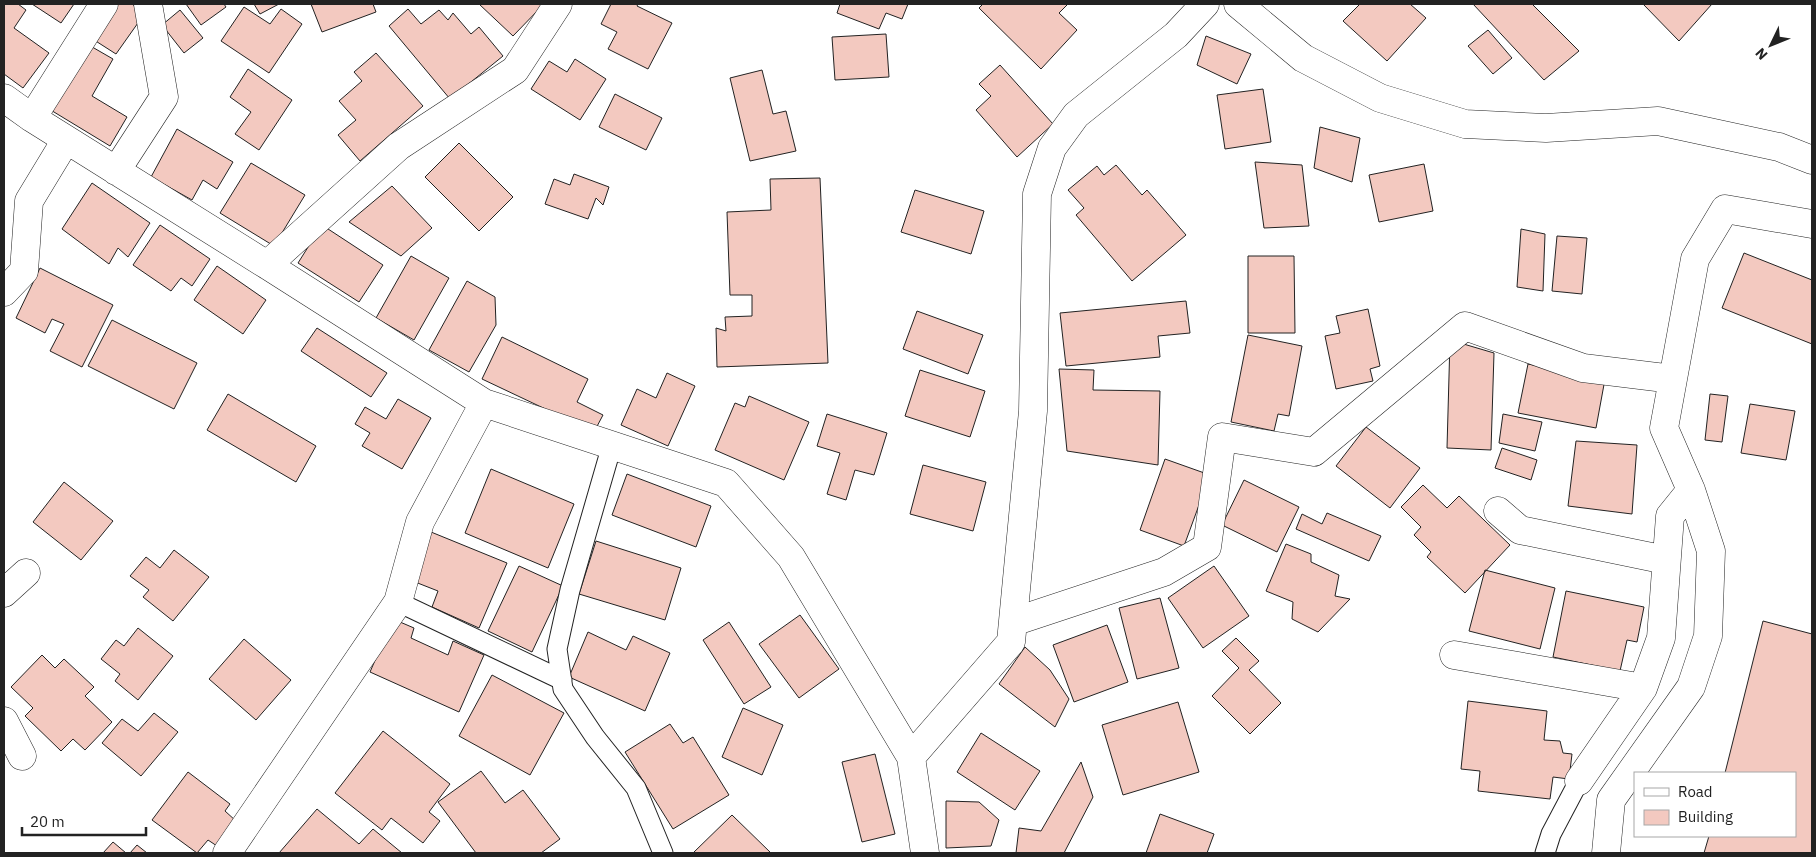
<svg xmlns="http://www.w3.org/2000/svg" width="1816" height="857" font-family="'IBM Plex Sans',sans-serif">
<rect width="100%" height="100%" fill="#fff"/>
<path fill="#f3c9c0" stroke="#222" d="M4,4h14l8,6 -12,18 35,25 -26,35 -19,-14z
M32,4h42l-13,19z
M115,4h17l13,9 -29,41 -25,-16z
M186,4h38l2,3 -25,18z
M254,4h25l-19,10z
M311,4h62l3,8 -54,20z
M479,4h62l2,1 -30,31z
M611,4h27l-1,2 35,17 -24,46 -40,-20 9,-17 -16,-8z
M840,4h68l-6,15 -16,-6 -7,16 -42,-16z
M983,4h85l-9,9 18,17 -36,39 -62,-61z
M1360,4h50l16,14 -39,43 -44,-40z
M1473,4h59l47,47 -35,29z
M1643,4h69l-33,37z
M244,7l26,17 11,-15 21,15 -33,49 -48,-32z
M408,9l13,15 18,-14 9,10 5,-7 18,21 8,-7 24,29 -53,43 -61,-73z
M180,10l23,28 -19,15 -22,-28z
M1488,30l24,28 -19,16 -25,-28z
M886,34l3,43 -54,3 -3,-43z
M1206,36l45,18 -14,30 -40,-19z
M87,44l26,15 -21,37 35,21 -17,29 -61,-37z
M376,53l47,53 -63,55 -22,-26 18,-15 -17,-19 23,-20 -8,-9z
M575,59l31,20 -26,41 -49,-31 18,-28 18,11z
M1000,65l53,59 -36,33 -41,-47 15,-14 -12,-12z
M248,69l44,31 -33,50 -24,-16 16,-22 -21,-15z
M762,70l11,44 13,-3 10,40 -46,10 -20,-83z
M1263,89l8,53 -46,7 -8,-54z
M615,94l47,24 -16,32 -47,-23z
M1320,127l40,11 -8,44 -38,-14z
M177,129l56,33 -16,27 -14,-9 -11,20 -41,-23z
M459,143l54,54 -34,34 -54,-54z
M1255,162l47,3 7,61 -45,2z
M251,163l54,32 -31,51 -54,-33z
M1424,164l9,47 -54,11 -10,-47z
M1116,165l26,30 5,-5 39,45 -54,46 -56,-66 8,-7 -16,-18 29,-24 7,9z
M574,174l35,13 -6,18 -7,-7 -8,21 -43,-15 9,-25 16,6z
M820,178l8,185 -111,4 -1,-39 10,3 -1,-14 27,-1v-21h-22l-3,-83 44,-2 -1,-31z
M92,183l58,40 -22,34 -10,-9 -9,16 -47,-35z
M392,186l40,42 -31,28 -52,-34z
M915,190l69,21 -13,43 -70,-22z
M160,225l50,34 -18,27 -11,-8 -10,13 -38,-26z
M322,225l61,40 -24,37 -61,-39z
M1521,229l24,5 -2,57 -26,-4z
M1557,236l30,2 -5,56 -30,-3z
M1744,253l68,27v64l-90,-36z
M411,256l38,22 -35,62 -38,-22z
M1248,256h46l1,77h-47z
M217,266l49,34 -23,34 -49,-34z
M40,268l73,37 -31,62 -32,-16 14,-27 -12,-5 -7,14 -29,-15z
M467,281l28,16 1,28 -27,47 -40,-22z
M1186,301l4,32 -32,3 2,21 -94,9 -6,-53z
M1368,309l12,57 -10,3 3,12 -37,8 -11,-53 15,-3 -4,-17z
M917,311l66,24 -15,39 -65,-25z
M112,320l85,43 -23,46 -86,-43z
M317,328l70,45 -16,24 -70,-46z
M1248,335l54,11 -13,70 -11,-2 -4,17 -43,-9z
M502,337l86,42 -11,23 26,13 -9,17 -112,-53z
M1450,340l44,13 -3,97 -44,-2z
M1528,364l77,15 -9,49 -78,-15z
M1059,369l35,1 -1,20 67,1 -2,74 -91,-14z
M920,370l65,21 -15,46 -65,-21z
M667,373l28,13 -27,60 -47,-21 16,-36 19,9z
M228,394l88,52 -20,36 -89,-52z
M1710,394l18,2 -6,46 -17,-2z
M749,396l60,26 -25,58 -69,-30 20,-47 10,4z
M398,399l33,19 -29,51 -40,-23 8,-13 -15,-9 10,-17 21,12z
M1750,404l45,7 -9,49 -45,-7z
M827,414l60,19 -13,42 -19,-5 -9,30 -19,-6 13,-41 -23,-7z
M1503,414l39,8 -7,29 -36,-8z
M1366,427l54,41 -30,40 -54,-42z
M1576,441l61,4 -5,69 -64,-8z
M1502,448l35,12 -6,20 -36,-12z
M1165,459l45,16 -26,71 -44,-16z
M923,465l63,17 -13,49 -63,-17z
M491,469l83,35 -26,64 -83,-35z
M627,474l84,32 -15,41 -84,-32z
M1244,480l55,27 -22,45 -55,-27z
M64,482l49,39 -32,39 -48,-38z
M1423,485l24,23 12,-12 51,49 -45,48 -38,-36 4,-5 -17,-17 7,-8 -20,-20z
M1327,513l54,23 -12,25 -73,-32 6,-15 20,10z
M431,532l76,31 -28,65 -47,-21 6,-16 -28,-11z
M596,541l85,27 -16,52 -86,-26z
M1286,544l25,10v8l28,13 -4,21 15,3 -32,33 -26,-13 1,-17 -27,-11z
M174,550l35,27 -36,44 -30,-24 6,-7 -19,-14 16,-19 14,11z
M519,566l44,20 -31,66 -44,-21z
M1214,566l35,50 -46,32 -35,-50z
M1485,570l70,18 -15,61 -71,-18z
M1566,591l78,16 -7,35 -10,-2 -7,31 -67,-14z
M1160,598l19,70 -42,11 -18,-71z
M800,615l39,54 -40,29 -40,-54z
M393,619l21,9 -3,10 37,17 5,-14 31,14 -25,57 -89,-40z
M1763,621l49,13v219h-108l5,-17h86v-63h-70z
M729,622l42,65 -27,17 -41,-64z
M1107,625l21,57 -54,20 -21,-57z
M138,628l35,28 -35,44 -23,-19 5,-7 -19,-15 15,-19 8,6z
M588,632l38,18 7,-14 37,17 -25,58 -76,-34z
M1236,638l23,23 -10,9 32,33 -31,31 -38,-38 27,-28 -17,-17z
M244,639l47,41 -35,40 -47,-41z
M1025,647l25,23 19,29 -14,28 -56,-43z
M42,655l13,13 9,-9 30,28 -9,9 27,26 -27,28 -12,-11 -12,12 -36,-35 8,-8 -22,-21z
M492,675l72,38 -34,62 -71,-39z
M1468,701l79,10 -3,29 16,1 3,12 9,1 -3,25 -16,-2 -3,22 -72,-8 2,-20 -19,-2z
M1178,702l21,70 -76,23 -21,-70z
M743,708l40,17 -21,50 -40,-18z
M154,713l24,19 -37,44 -39,-33 20,-24 16,12z
M670,724l13,19 10,-6 36,58 -56,34 -48,-77z
M383,731l67,53 -21,28 11,9 -17,22 -32,-25 -9,12 -47,-37z
M981,733l59,38 -25,39 -58,-38z
M875,754l20,80 -33,8 -20,-80z
M1081,762l12,35 -29,56h-48l3,-25 22,3z
M481,771l24,32 18,-13 37,49 -19,14h-65l-38,-51z
M188,772l42,32 -5,7 11,10 -19,25 -9,-6 -11,13 -45,-33z
M946,801l33,1 20,18 -8,26 -45,2z
M317,809l42,35 14,-15 29,24h-123z
M1160,814l54,20 -7,19h-61z
M732,815l39,38h-78z
M113,842l13,11h-23z
M137,845l10,8h-17z"/>
<g fill="none" stroke-linecap="round" stroke-linejoin="round">
<g stroke="#222" stroke-width="21">
<path id="service" d="M612,445l-42,145 -13,59 6,40 32,48 41,51 27,65
M398,602l164,78
M1545,853l6,-19 28,-53"/>
</g>
<g stroke="#222" stroke-width="29">
<path id="minor" d="M4,98l28,20 235,147 217,138 242,80 65,74 120,200 14,96
M32,118l72,-114
M116,171l48,-74 -16,-93
M267,265l132,-119 116,-76 43,-66
M4,292l20,-21 5,-70 37,-61
M1498,511l22,19 146,30
M4,593l22,-20
M1013,622l151,-50 43,-25 15,-110 92,15 151,-126 118,42 90,11
M1454,655l189,33
M4,721l18,35
M911,757l100,-115 22,-231 4,-217 15,-46 24,-33 100,-80 29,-31
M1579,781l64,-93 18,-50 9,-122 21,-26
M227,853l171,-251 22,-80 64,-119
M1606,853l5,-53 80,-113 17,-51 3,-85 -20,-61 -27,-62 31,-169 30,-50 87,15"/>
</g>
<g stroke="#222" stroke-width="29">
<path id="tertiary" d="M1238,4l65,54 77,40 85,26 81,4 112,-7 121,26 33,13"/>
</g>
<use href="#service" stroke="#fff" stroke-width="19"/>
<use href="#minor" stroke="#fff" stroke-width="28"/>
<use href="#tertiary" stroke="#fff" stroke-width="28"/>
</g>
<rect width="1816" height="857" fill="none" stroke="#222222" stroke-width="10"/>
<rect x="1634" y="772" width="162" height="65" fill="#ffffff" stroke="#a7a7a7"/>
<rect x="1644" y="788" width="25" height="8" fill="#ffffff" stroke="#a7a7a7"/>
<text x="1678" y="797" font-size="15" fill="#222222">Road</text>
<rect x="1644" y="810" width="25" height="15" fill="#f3c9c0" stroke="#a7a7a7"/>
<text x="1678" y="822" font-size="15" fill="#222222">Building</text>
<g transform="translate(1771 45) rotate(227)" stroke="#ffffff" stroke-width="4" paint-order="stroke">
<path d="M0-4L9 19L0 12L-9 19Z" fill="#222222"/>
<text y="-8" font-size="14" font-weight="bold" text-anchor="middle" fill="#222222">N</text>
</g>
<path d="M22 827v8h124v-8" fill="none" stroke="#222222" stroke-width="2.5"/>
<text x="30" y="827" font-size="15" fill="#222222" stroke="#ffffff" stroke-width="4" paint-order="stroke">20 m</text>
</svg>
